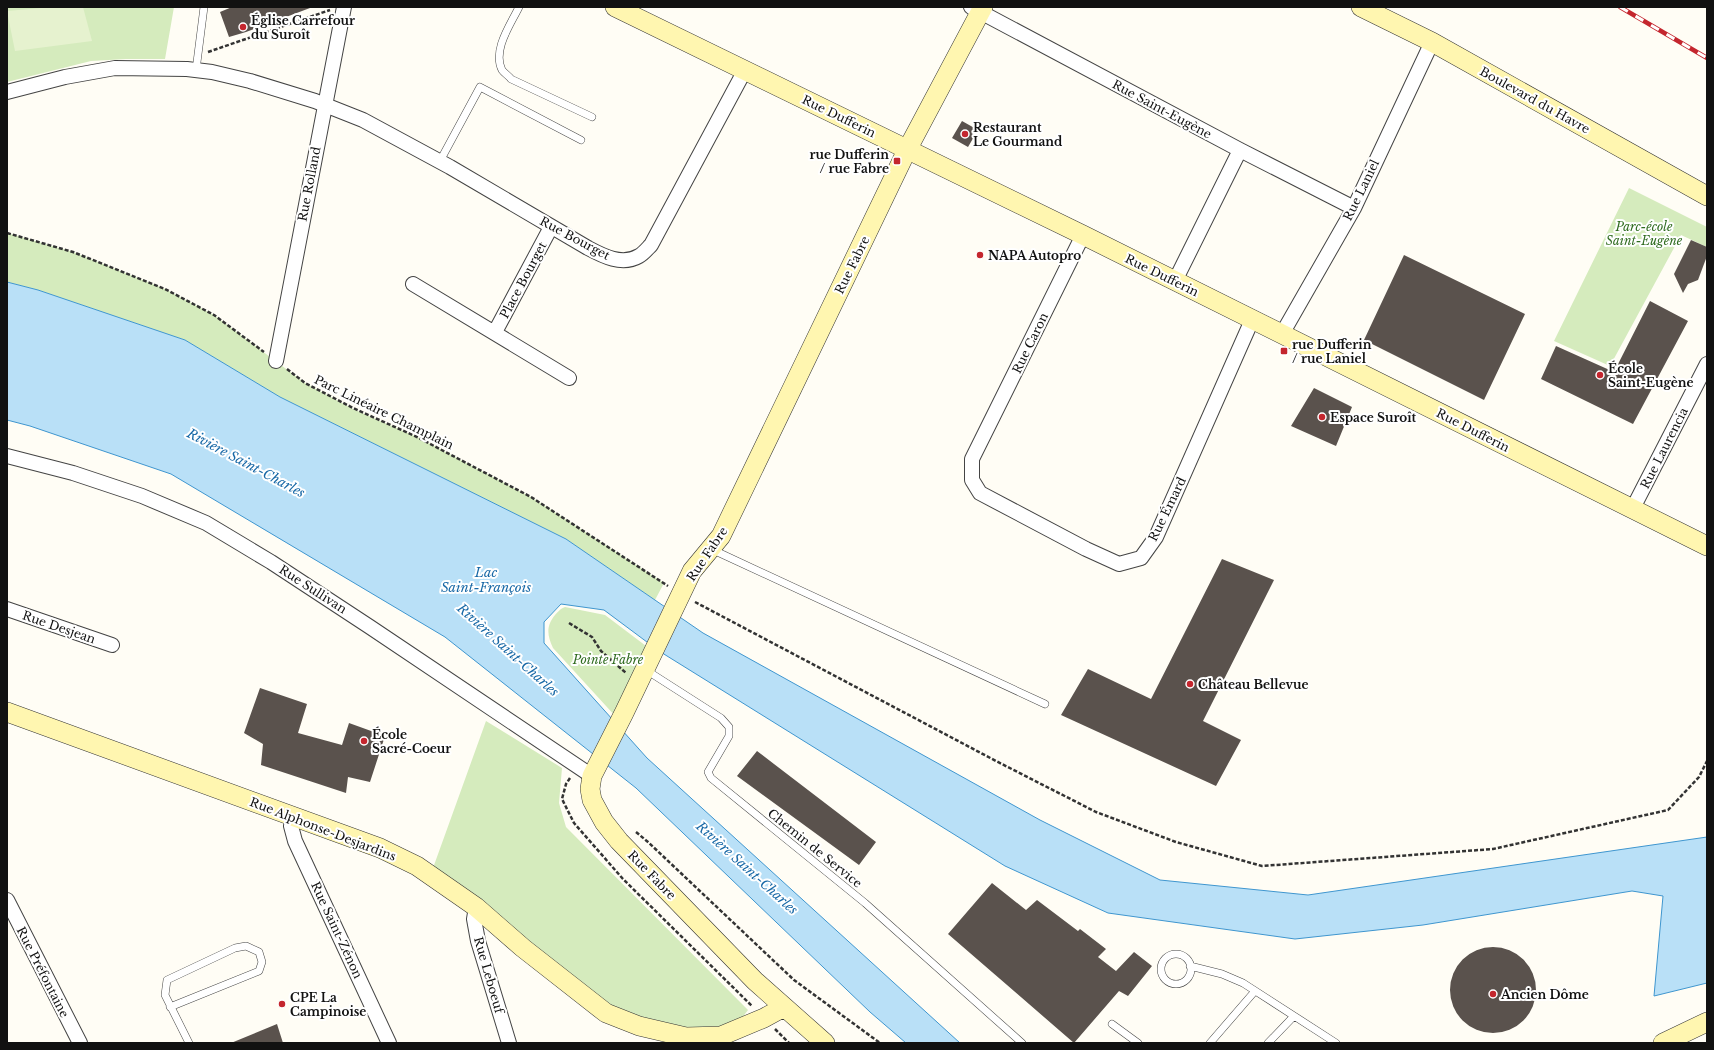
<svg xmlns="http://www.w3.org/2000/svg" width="1714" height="1050" font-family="'Libre Baskerville',serif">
<rect width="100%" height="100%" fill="#fffdf5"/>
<path fill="#d5ebbd" d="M7,7h167l-9,52h-39l-35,2 -84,21z
M1629,188l78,39v20l-26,-12 -71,131 -56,-25z
M7,233l66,19 92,37 49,26 91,68 48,26 64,28 114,60 133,86 -9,17 -89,-61 -286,-142 -95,-57 -147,-50 -31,-8z
M565,607l40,8 45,34 -33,69 -64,-70c-6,-13 -7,-22 2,-33 4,-4 5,-6 10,-8z
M486,721l76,47 -3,35 7,24 182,183 -10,13 -32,9 -37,-3 -51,-19 -52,-36 -133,-106z"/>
<path fill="#e6f2cf" d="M53,7h30l9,34 -77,10 -8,-40z"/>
<path fill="#b9e0f7" stroke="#3f96cf" d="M7,282l31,8 147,50 95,57 286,142 137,94 337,187 120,60 148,15 399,-58v146l-53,13 9,-100 -31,-5 -209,34 -128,14 -187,-26 -103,-47 -346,-215 -55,-41 -43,-6 -17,18v21l103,115 313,285h-54l-36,-31 -234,-224 -191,-151 -274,-163 -141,-48 -23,-6z"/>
<path fill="#5a524d" d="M232,7h78v1l-64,24 -17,5 -9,-25z
M962,121l16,9 -10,17 -16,-9z
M1691,240l16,7v9l-9,24 -10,4 -5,9 -9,-19z
M1404,255l121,59 -41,86 -120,-60z
M1650,301l38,20 -55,103 -92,-45 15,-33 58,26z
M1314,388l38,19 -16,39 -45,-20z
M1222,559l52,21 -71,141 38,19 -25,46 -155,-71 27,-46 63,30z
M260,688l47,16 -9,29 44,12 7,-22 36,13 -15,46 -22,-5 -2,16 -85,-28 2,-21 -19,-11z
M757,751l119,91 -17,23 -122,-89z
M992,883l34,27 11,-10 41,31 2,-2 26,20 -8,8 18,14 18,-19 18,14 -24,30 -9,-5 -45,52 -126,-109z
M1450 990a43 43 0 1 1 86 0a43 43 0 1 1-86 0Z
M277,1024l6,19h-52z"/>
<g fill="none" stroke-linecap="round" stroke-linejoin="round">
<g stroke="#444" stroke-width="8">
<path id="lane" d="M519,7c-8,17 -27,43 -17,63 2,3 7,6 9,9l81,38
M196,70l8,-63
M440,161l40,-74 101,53
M711,549l334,155
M646,670l75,48 8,9v9l-21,36 3,6 154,125 157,140
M1161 969a15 15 0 1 1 30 0a15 15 0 1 1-30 0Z
M1190,966l32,8 21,9 93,60
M170,1007l89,-36 3,-9 -3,-10 -13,-6 -11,2 -68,32 -2,15 24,48
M1112,1024l26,19
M1210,1043l45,-52
M1268,1043l26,-27"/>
</g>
<g stroke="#444" stroke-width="16">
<path id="street" d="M971,7l269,143 114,58
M7,92l58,-15 50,-9 72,1 25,3 38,9 65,20 48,19 87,47 138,81c15,8 34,18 51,8 4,-2 8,-7 12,-11l94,-175
M1083,235l-111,224v21l8,13 106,56 33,15 22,-6 15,-21 96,-217
M1175,281l65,-131
M413,284l156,94
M495,332l56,-105
M1282,334l72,-126 78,-166
M276,361l68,-354
M7,456l66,17 69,23 64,27 65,39 99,65 222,149
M1632,510l75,-146
M7,609l105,36
M294,816l-3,10 4,15 94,202
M7,900l73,143
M476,907l-2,12 4,22 31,102"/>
</g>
<g stroke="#333" stroke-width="20">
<path id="secondary" d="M615,7l468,228 624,311
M1361,7l71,35 275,154
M7,712l373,136 37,18 59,41 47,41 83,65 33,13 47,11 35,-1 43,-18 20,-11
M825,1043l-70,-62 -136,-140 -15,-19 -12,-22 -2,-11 2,-13 32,-63 68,-142 29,-35 186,-386 76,-143
M1663,1043l44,-21"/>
</g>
<path stroke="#333" stroke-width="2.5" stroke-dasharray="4 2" stroke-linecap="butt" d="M208,52l122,-42
M7,233l66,19 92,37 49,26 50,37
M287,369l18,14 48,25 64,29 114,60 137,89
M695,602l301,159 100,51 80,30 86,24 231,-17 175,-39 31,-33 8,-16
M569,623l23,14 9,14 25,22
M570,778l-4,6 -4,15 12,24 49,56 129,127
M636,832l12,10 146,138 86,63
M775,1029l14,14"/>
<use href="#lane" stroke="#fff" stroke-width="7"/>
<use href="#street" stroke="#fff" stroke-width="14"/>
<use href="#secondary" stroke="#fff6b0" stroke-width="19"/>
<g stroke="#c4262e" stroke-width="4.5">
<path id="rail" d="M1620,7l87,51"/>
</g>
<use href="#rail" stroke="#fff" stroke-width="3" stroke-dasharray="9" stroke-linecap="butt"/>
</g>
<g fill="#c4262e" stroke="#fff" stroke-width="1.5">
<circle cx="243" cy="27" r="4"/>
<circle cx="965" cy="134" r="4"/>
<rect x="893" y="157" width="8" height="8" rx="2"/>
<circle cx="980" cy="255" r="4"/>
<rect x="1280" y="347" width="8" height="8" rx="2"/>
<circle cx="1600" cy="375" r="4"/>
<circle cx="1322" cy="417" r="4"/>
<circle cx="1190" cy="684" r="4"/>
<circle cx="364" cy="741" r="4"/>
<circle cx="1493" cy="994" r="4"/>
<circle cx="282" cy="1004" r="4"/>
</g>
<g text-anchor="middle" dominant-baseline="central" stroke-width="4" stroke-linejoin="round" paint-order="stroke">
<g font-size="12" font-weight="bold" fill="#111" stroke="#fff" text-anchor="start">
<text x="251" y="20">Église Carrefour<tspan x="251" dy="14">du Suroît</tspan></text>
<text x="973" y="127">Restaurant<tspan x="973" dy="14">Le Gourmand</tspan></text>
<text x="889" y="154" text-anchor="end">rue Dufferin<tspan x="889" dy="14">/ rue Fabre</tspan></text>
<text x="988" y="255">NAPA Autopro</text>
<text x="1292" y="344">rue Dufferin<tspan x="1292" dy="14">/ rue Laniel</tspan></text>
<text x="1608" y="368">École<tspan x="1608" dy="14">Saint-Eugène</tspan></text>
<text x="1330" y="417">Espace Suroît</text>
<text x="1198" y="684">Château Bellevue</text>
<text x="372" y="734">École<tspan x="372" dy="14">Sacré-Coeur</tspan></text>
<text x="1501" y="994">Ancien Dôme</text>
<text x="290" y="997">CPE La<tspan x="290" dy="14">Campinoise</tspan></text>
</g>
<g font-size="12" fill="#111" stroke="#fff">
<text transform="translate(1535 100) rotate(29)">Boulevard du Havre</text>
<text transform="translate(1162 109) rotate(28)">Rue Saint-Eugène</text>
<text transform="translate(839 116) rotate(26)">Rue Dufferin</text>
<text transform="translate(309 184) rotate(-79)">Rue Rolland</text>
<text transform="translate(1361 190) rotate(-64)">Rue Laniel</text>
<text transform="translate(575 238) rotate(28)">Rue Bourget</text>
<text transform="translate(852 265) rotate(-64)">Rue Fabre</text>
<text transform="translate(1162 275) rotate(26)">Rue Dufferin</text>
<text transform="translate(523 280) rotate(-62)">Place Bourget</text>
<text transform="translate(1030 343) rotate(-64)">Rue Caron</text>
<text transform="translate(384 412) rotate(26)">Parc Linéaire Champlain</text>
<text transform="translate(1473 430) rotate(27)">Rue Dufferin</text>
<text transform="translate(1664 448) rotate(-63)">Rue Laurencia</text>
<text transform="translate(1167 509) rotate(-64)">Rue Émard</text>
<text transform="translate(707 554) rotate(-56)">Rue Fabre</text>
<text transform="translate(313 589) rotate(33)">Rue Sullivan</text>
<text transform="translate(59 627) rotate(19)">Rue Desjean</text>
<text transform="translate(323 829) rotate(21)">Rue Alphonse-Desjardins</text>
<text transform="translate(815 848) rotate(39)">Chemin de Service</text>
<text transform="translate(652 875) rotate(46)">Rue Fabre</text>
<text transform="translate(337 930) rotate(65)">Rue Saint-Zénon</text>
<text transform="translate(43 972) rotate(63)">Rue Préfontaine</text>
<text transform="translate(489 975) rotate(74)">Rue Leboeuf</text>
</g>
<g font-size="12" font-style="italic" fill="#2f6b1f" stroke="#fff">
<text x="1644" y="226">Parc-école<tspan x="1644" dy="14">Saint-Eugène</tspan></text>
<text x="608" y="659">Pointe Fabre</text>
</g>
<g font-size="13" font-style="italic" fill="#1768a6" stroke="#fff">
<text transform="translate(246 463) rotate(28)">Rivière Saint-Charles</text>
<text x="486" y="572">Lac<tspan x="486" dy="15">Saint-François</tspan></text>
<text transform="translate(508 650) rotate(42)">Rivière Saint-Charles</text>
<text transform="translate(747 868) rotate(42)">Rivière Saint-Charles</text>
</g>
</g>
<rect width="1714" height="1050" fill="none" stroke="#111111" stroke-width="16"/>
</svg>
